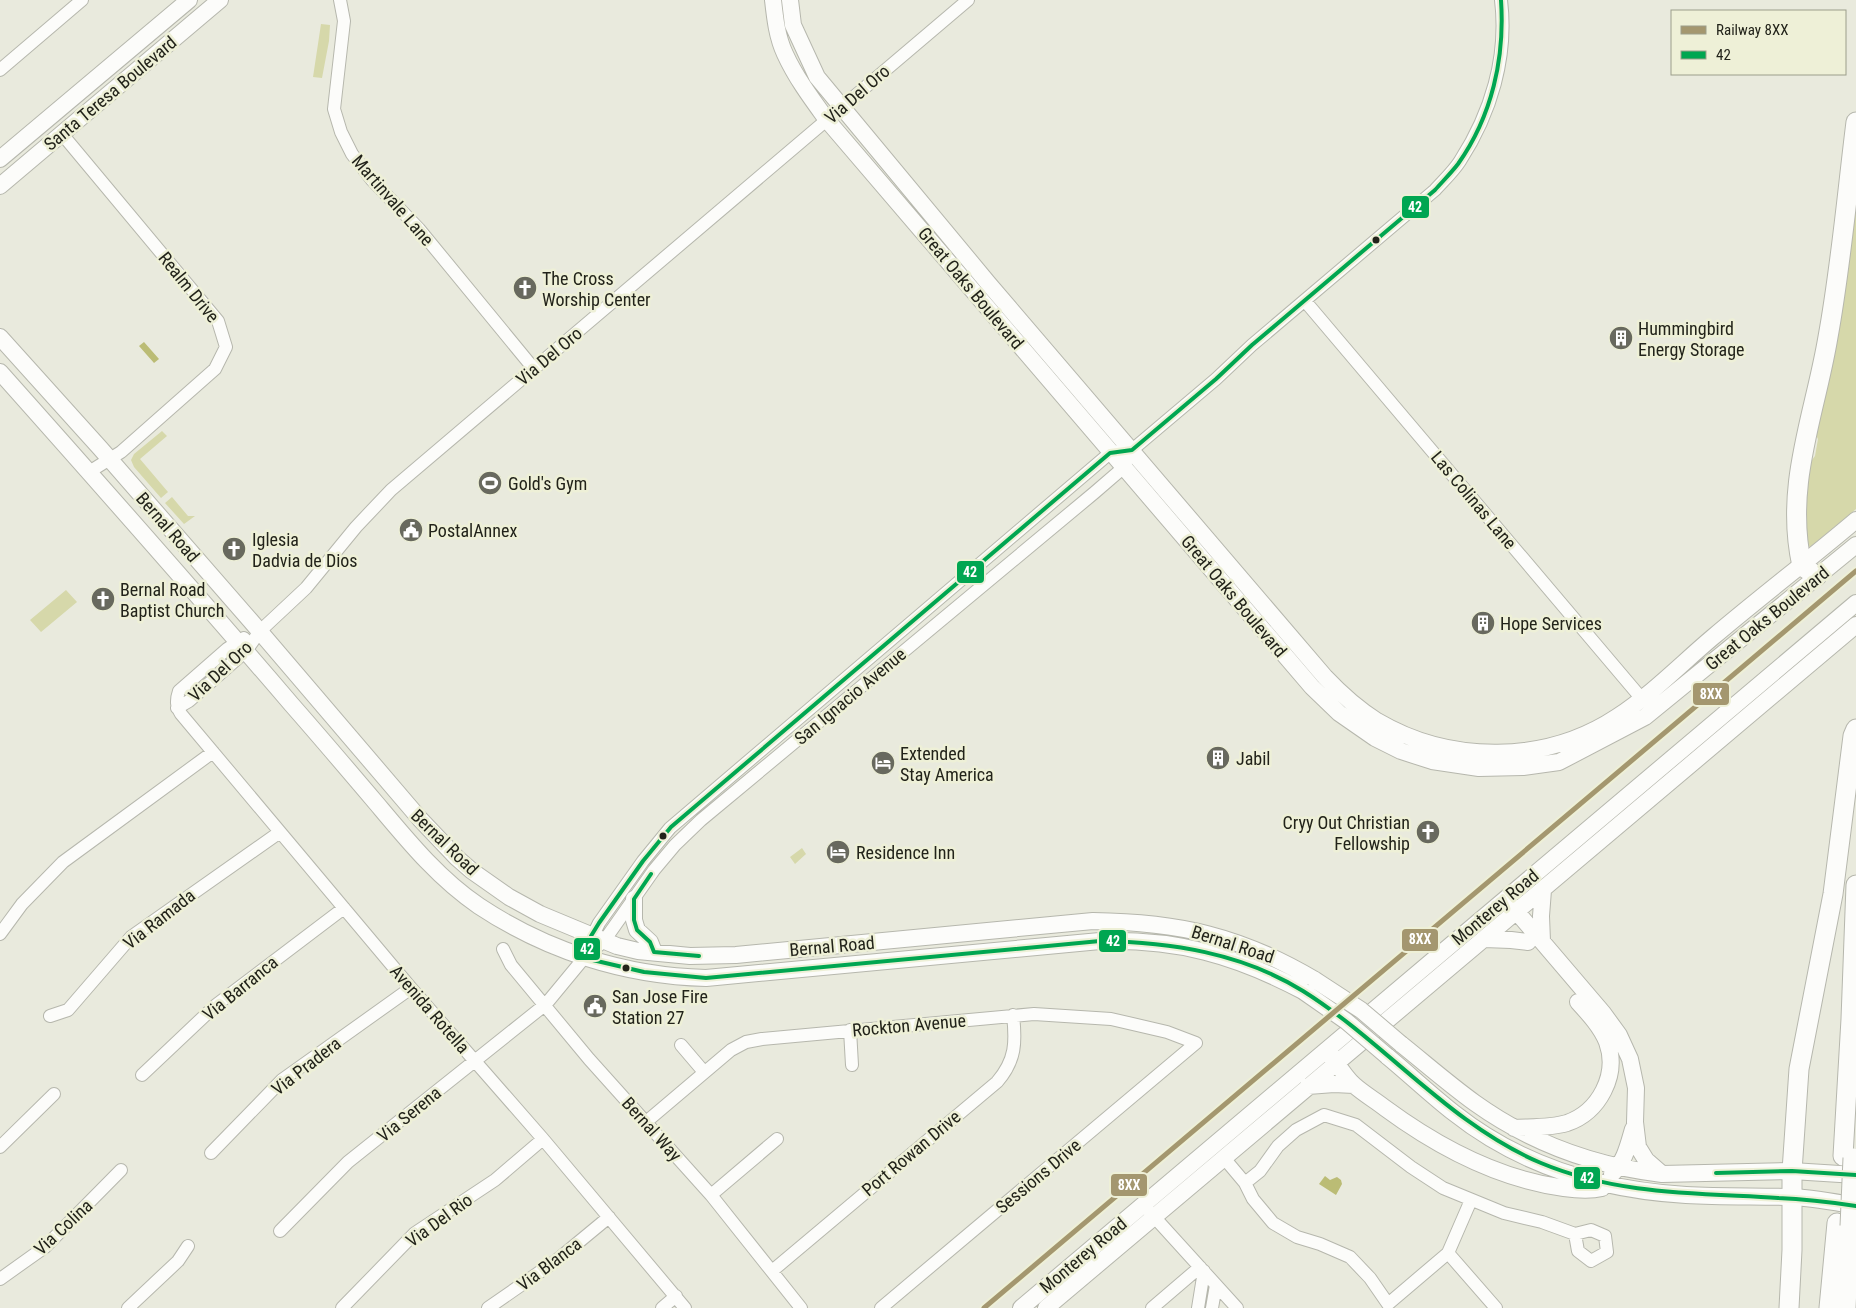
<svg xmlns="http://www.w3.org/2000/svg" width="1856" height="1308" font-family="'Roboto Condensed',sans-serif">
<rect width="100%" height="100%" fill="#e9eadd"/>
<path fill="#d6d8aa" d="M321,24l9,1 -1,16 -7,37 -9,-1z
M1856,141v368l-46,38 -4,-2v-48l3,-33 6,-8 3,-17 -3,-6z
M162,431l5,5 -27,23 28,33 -7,6 -27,-31 -3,-7 3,-6z
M172,497l16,19h7l-11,8 -19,-21z
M66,590l11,12 -36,30 -11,-12z
M802,848l4,6 -11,10 -5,-7z"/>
<path fill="#bbbc75" d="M144,342l15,17 -5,4 -15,-17z
M1325,1176l5,4 7,-3 4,3 1,4 -6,11 -17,-11z"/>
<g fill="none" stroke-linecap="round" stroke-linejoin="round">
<g stroke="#b6b7ad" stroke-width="14">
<path id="minor" d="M340,0l4,21 -10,88 7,23 11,22 20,26 47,49 115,140
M0,70l82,-70
M62,134l156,187 8,26 -11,22 -94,83 -32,20
M1305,301l337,398
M244,638l-17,11 -48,42c-3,9 -3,15 2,23l230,274 132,151 142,169
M177,708l12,-7 57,-50 14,-20 46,-43 50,-61 35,-37 577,-490
M0,934l22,-30 41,-42 150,-110
M589,943l10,-20 44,-62 27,-33 440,-375 10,-2
M503,949l8,16 78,94 122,136 90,113
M50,1016l18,-6 63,-73 149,-105
M850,1030l2,35
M681,1045l23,27
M142,1075l74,-70 128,-97
M646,1122l85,-72 15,-8 16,-3 272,-25 77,5 56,13 29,11 -315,265
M0,1147l54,-53
M211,1153l71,-73 129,-92
M1224,1158l21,25 8,16 20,24 24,14 23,7 30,13 20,21 18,26 60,-51 23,-53
M1245,1183l15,-12 18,-25 18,-16 28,-15 32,10 55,42 32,21 61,25 38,9 33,12
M711,1195l66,-56
M1148,1210l89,98
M1591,1230l14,6 2,16 -16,9 -13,-10 -3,-17z
M280,1231l68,-69 198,-158 38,-46 20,-17 50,-71 21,-25 26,-25 393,-327 29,-25 9,-18 84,-71 36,-34 183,-155c8,-9 18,-18 25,-29 31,-48 48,-104 41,-161
M1448,1253l48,55
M772,1271l225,-189c19,-22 19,-40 16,-67
M0,1279l45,-32 76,-77
M128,1308l50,-47 10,-15
M342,1308l73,-75 80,-53 48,-41
M488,1308l69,-48 52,-43
M662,1308l14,-12
M1152,1308l48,-41
M1198,1308l6,-37
M1212,1308l4,-23"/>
</g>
<g stroke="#b6b7ad" stroke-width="18">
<path id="major" d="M773,0c2,18 4,37 12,54 11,24 26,44 42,66l485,567 27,26 36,25 26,13 31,10 47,7 44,-1 36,-5 86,-45 211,-172
M790,0l3,25 24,52 171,206 337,394c16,17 33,32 52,44 73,43 169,43 240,-4 35,-23 64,-53 96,-80 47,-40 96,-77 143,-117
M0,159l189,-159
M0,186l220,-186
M0,337l100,111 150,172 170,199 37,39 15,13 37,26 31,17 77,32 21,5 52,5 46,-1 357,-34c86,1 148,15 222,59
M0,372c98,110 196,221 292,333 29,33 57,66 85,99 31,37 62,75 102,102 68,45 146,70 227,72l394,-37c77,-2 135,14 203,50
M634,899v21l3,10 13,12 4,10
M1510,904l93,109 16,22 11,24 6,29 -1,34 3,25 8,13 16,14
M1484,939l27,1 17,2
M1542,941l-1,-25 2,-26
M1401,1044c25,20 49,41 74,59 56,40 119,63 187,71l130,-3 64,4
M1331,1055c7,10 14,22 23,30 10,9 21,15 31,23 53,39 113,71 179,80 14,2 25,3 38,0
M1387,1056c23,19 44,39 67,57 67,53 147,77 232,82 35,2 71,1 106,2 21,1 43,5 64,9
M1308,1086l26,-2 20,1
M1514,1128c17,-1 37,0 53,-5 32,-11 52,-48 40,-81 -6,-15 -18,-28 -29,-40
M1612,1174c13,-13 16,-28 21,-45
M1021,1308l835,-705
M1046,1308l810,-683"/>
</g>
<g stroke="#b6b7ad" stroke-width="21">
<path id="highway" d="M1817,576l-15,-10c-18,-81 13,-151 26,-229 13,-71 19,-143 28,-215
M1843,1156l8,-137 5,-134
M1789,1308l3,-58v-79l7,-102 34,-175 20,-158 3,-7
M1829,1308l8,-85
M1846,1308l4,-82"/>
</g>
<use href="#minor" stroke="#fcfcfa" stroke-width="12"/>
<use href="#major" stroke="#fcfcfa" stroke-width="16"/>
<use href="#highway" stroke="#fcfcfa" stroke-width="19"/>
<g stroke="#b6b7ad" stroke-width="18" stroke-linecap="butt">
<path id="major-bridge" d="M1315,980l46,30 40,34
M1303,991l43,30 41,35"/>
</g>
<g stroke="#b6b7ad" stroke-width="21" stroke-linecap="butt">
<path id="highway-bridge" d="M1850,1226l3,-68"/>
</g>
<use href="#major-bridge" stroke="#fcfcfa" stroke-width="16"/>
<use href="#highway-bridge" stroke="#fcfcfa" stroke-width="19"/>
<g stroke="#eef0d7" stroke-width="8">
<path id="bus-1" d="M1501,0c4,58 -9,116 -43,164 -7,9 -15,17 -23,26l-183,155 -36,34 -84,71 -22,3 -439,374 -28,34 -44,62 -8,13 -7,22 60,14 62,6 394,-37c70,1 142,12 203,50 83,52 146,133 238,172 76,32 156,30 237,35 26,1 52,4 78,8
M651,874l-17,25v21l3,10 13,12 4,10 45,4
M1716,1173l76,-2 64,4"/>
</g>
<use href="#bus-1" stroke="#00a651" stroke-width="4"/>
<g stroke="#eef0d7" stroke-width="9">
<path id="rail-1" d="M984,1308l872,-737"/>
</g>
<use href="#rail-1" stroke="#a4976f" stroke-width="5"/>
</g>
<defs>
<g id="church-disc" transform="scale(1.25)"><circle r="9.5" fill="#68695e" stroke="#eef0d7"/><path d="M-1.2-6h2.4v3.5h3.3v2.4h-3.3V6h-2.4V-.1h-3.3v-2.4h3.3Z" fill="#fff"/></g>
<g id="building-disc" transform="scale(1.25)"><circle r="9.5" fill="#68695e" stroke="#eef0d7"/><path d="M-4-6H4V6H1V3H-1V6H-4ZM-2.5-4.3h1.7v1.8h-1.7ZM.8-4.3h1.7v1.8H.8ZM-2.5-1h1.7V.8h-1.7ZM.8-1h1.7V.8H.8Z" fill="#fff"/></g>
<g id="stadium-disc" transform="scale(1.25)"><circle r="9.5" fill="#68695e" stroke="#eef0d7"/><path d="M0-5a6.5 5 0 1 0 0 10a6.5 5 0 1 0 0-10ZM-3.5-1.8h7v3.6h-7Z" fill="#fff"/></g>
<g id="civic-disc" transform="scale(1.25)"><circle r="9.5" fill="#68695e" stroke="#eef0d7"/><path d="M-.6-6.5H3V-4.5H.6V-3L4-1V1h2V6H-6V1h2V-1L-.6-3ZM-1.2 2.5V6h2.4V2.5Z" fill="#fff"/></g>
<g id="hotel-disc" transform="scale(1.25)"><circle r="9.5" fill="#68695e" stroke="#eef0d7"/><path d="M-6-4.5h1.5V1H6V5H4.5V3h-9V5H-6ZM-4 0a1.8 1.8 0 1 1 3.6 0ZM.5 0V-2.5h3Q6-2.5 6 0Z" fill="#fff"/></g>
</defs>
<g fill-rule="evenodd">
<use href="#church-disc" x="525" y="288"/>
<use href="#building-disc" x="1621" y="338"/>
<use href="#stadium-disc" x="490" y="483"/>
<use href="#civic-disc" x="411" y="530"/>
<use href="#church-disc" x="234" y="549"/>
<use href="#church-disc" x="103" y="599"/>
<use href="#building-disc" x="1483" y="623"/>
<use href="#building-disc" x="1218" y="758"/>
<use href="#hotel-disc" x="883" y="763"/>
<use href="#church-disc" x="1428" y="832"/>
<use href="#hotel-disc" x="838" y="852"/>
<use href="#civic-disc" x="595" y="1006"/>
</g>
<g fill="#22231a" stroke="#eef0d7" stroke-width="2">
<circle cx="1376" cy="240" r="4.5"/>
<circle cx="663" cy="836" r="4.5"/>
<circle cx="626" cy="968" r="4.5"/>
</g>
<g text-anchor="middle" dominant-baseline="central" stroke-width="5" stroke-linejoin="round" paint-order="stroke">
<g font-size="18" fill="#22231a" stroke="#eef0d7">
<text transform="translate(110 93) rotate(-40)">Santa Teresa Boulevard</text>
<text transform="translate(857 94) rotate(-41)">Via Del Oro</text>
<text transform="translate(393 200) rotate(49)">Martinvale Lane</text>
<text transform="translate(189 287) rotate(51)">Realm Drive</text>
<text transform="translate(971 288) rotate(50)">Great Oaks Boulevard</text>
<text transform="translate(549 356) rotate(-40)">Via Del Oro</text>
<text transform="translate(1474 500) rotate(50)">Las Colinas Lane</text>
<text transform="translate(168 527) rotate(49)">Bernal Road</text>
<text transform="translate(1234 596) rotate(50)">Great Oaks Boulevard</text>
<text transform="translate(1767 618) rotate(-39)">Great Oaks Boulevard</text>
<text transform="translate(220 671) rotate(-43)">Via Del Oro</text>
<text transform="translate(850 696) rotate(-40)">San Ignacio Avenue</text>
<text transform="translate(445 842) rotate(44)">Bernal Road</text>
<text transform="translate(1495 907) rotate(-40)">Monterey Road</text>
<text transform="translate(159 919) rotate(-38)">Via Ramada</text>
<text transform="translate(1233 944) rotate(18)">Bernal Road</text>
<text transform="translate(832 946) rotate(-5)">Bernal Road</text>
<text transform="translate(240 988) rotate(-39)">Via Barranca</text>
<text transform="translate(430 1009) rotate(49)">Avenida Rotella</text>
<text transform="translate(909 1025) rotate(-5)">Rockton Avenue</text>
<text transform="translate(306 1066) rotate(-38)">Via Pradera</text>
<text transform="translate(409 1114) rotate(-39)">Via Serena</text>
<text transform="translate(652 1129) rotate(48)">Bernal Way</text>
<text transform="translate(911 1153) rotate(-40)">Port Rowan Drive</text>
<text transform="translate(1038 1176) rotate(-40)">Sessions Drive</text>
<text transform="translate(439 1220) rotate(-36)">Via Del Rio</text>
<text transform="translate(63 1227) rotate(-43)">Via Colina</text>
<text transform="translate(1083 1255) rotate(-40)">Monterey Road</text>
<text transform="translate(549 1264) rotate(-37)">Via Blanca</text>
</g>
<g font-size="18" fill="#22231a" stroke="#eef0d7" text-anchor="start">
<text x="542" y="278">The Cross<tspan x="542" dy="21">Worship Center</tspan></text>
<text x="1638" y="328">Hummingbird<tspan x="1638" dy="21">Energy Storage</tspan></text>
<text x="508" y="483">Gold's Gym</text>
<text x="428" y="530">PostalAnnex</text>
<text x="252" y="539">Iglesia<tspan x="252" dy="21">Dadvia de Dios</tspan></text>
<text x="120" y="589">Bernal Road<tspan x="120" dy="21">Baptist Church</tspan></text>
<text x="1500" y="623">Hope Services</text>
<text x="900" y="753">Extended<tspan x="900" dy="21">Stay America</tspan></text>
<text x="1236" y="758">Jabil</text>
<text x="1410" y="822" text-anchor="end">Cryy Out Christian<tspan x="1410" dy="21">Fellowship</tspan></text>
<text x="856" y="852">Residence Inn</text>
<text x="612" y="996">San Jose Fire<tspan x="612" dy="21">Station 27</tspan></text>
</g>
</g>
<g stroke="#eef0d7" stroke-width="2">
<rect x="1401" y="195" width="29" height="24" rx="5" fill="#00a651"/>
<rect x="956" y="560" width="29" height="24" rx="5" fill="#00a651"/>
<rect x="1692" y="682" width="38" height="24" rx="5" fill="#a4976f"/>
<rect x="1401" y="928" width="38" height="24" rx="5" fill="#a4976f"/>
<rect x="1098" y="929" width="29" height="24" rx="5" fill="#00a651"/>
<rect x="573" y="937" width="28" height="24" rx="5" fill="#00a651"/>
<rect x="1573" y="1166" width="28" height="24" rx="5" fill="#00a651"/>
<rect x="1110" y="1173" width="38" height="24" rx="5" fill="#a4976f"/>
</g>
<g font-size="14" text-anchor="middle" font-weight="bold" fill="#fff">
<text x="1415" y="212">42</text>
<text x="970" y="577">42</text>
<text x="1711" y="699">8XX</text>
<text x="1420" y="944">8XX</text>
<text x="1113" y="946">42</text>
<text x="587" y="954">42</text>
<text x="1587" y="1183">42</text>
<text x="1129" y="1190">8XX</text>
</g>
<rect x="1671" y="10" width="175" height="65" fill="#eef0d7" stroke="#9c9e8b"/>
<rect x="1681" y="26" width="25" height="8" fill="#a4976f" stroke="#9c9e8b"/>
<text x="1716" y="35" font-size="15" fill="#22231a">Railway 8XX</text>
<rect x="1681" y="51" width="25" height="8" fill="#00a651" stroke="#9c9e8b"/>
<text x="1716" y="60" font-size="15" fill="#22231a">42</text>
</svg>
